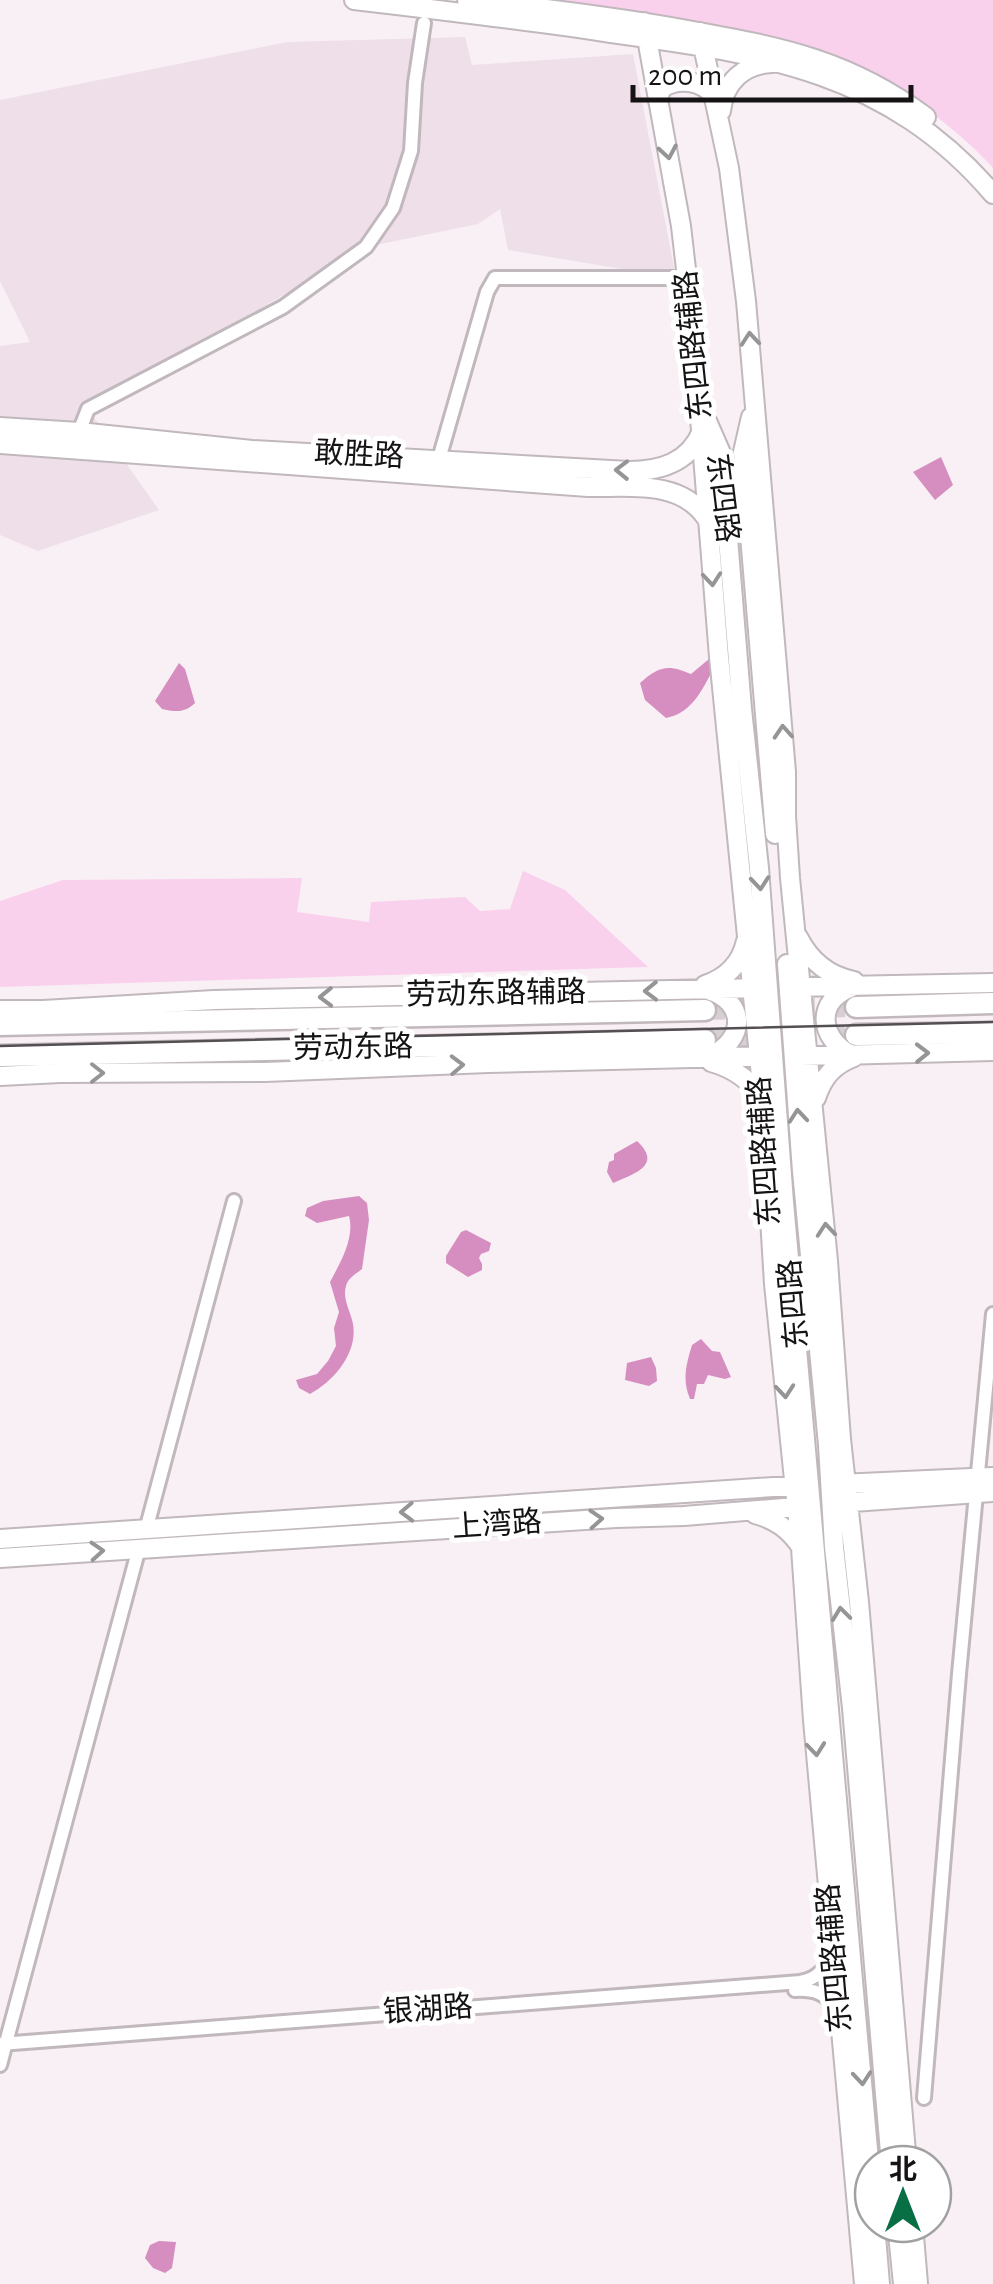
<svg xmlns="http://www.w3.org/2000/svg" width="993" height="2284" font-family="'Alegreya Sans','Noto Sans SC',sans-serif">
<rect width="100%" height="100%" fill="#f9f0f6"/>
<path fill="#eedfe9" d="M465,37l7,28 161,-11 43,224 -168,-28 -8,-41 -22,15 -112,23 -278,162 71,101 -121,41 -38,-16v-189l30,-4 -30,-61v-181l287,-58z"/>
<path fill="#fad1ec" d="M538,0h455v168c-47,-52 -124,-103 -191,-122 -42,-12 -85,-18 -128,-25 -22,-4 -45,-10 -67,-13 -23,-4 -46,-6 -69,-8z
M523,871l42,19 83,77 -648,20v-86l63,-21 239,-2 -5,34 72,10 2,-20 94,-5 15,14 30,-2z"/>
<path fill="#d68dc0" d="M941,457l12,28 -18,15 -22,-28z
M709,659l6,6c-11,22 -22,48 -49,53l-21,-18 -5,-17c19,-17 28,-19 51,-9z
M179,663l6,6 10,34c-10,10 -20,9 -33,6l-7,-8z
M637,1141c27,25 -5,33 -24,42l-6,-11 2,-10 5,-2v-6z
M359,1196l8,7 2,17 -7,49c-6,5 -14,9 -16,17 -4,13 5,26 7,38 5,29 -19,57 -43,70l-11,-6 -3,-8 21,-6 11,-13 8,-15 -2,-18 5,-16 -9,-30c10,-19 25,-44 19,-66l-32,7 -12,-7 2,-8 16,-7z
M466,1230l25,13 -2,8 -8,3 -2,4 3,6v6l-14,7 -22,-14v-7l15,-24z
M701,1339l11,12 8,1 11,25 -6,2 -17,-4 -4,9h-7l-3,15h-4c-8,-19 -4,-34 2,-54z
M651,1357l5,11 1,13 -8,5 -24,-6 2,-17z
M159,2241l17,1 -4,26 -7,5 -12,-5 -8,-10 5,-13z"/>
<g fill="none" stroke-linecap="round" stroke-linejoin="round">
<path stroke="#d7cfd4" stroke-width="20" stroke-dasharray="20 10" stroke-linecap="butt" d="M705,1010l151,-3
M705,1040l151,-5"/>
<g stroke="#c0b8bd" stroke-width="18">
<path id="minor" d="M79,432l9,-23 195,-102 83,-60 27,-39 18,-57 4,-68 9,-60
M439,459l48,-167 8,-14h181
M146,1530l88,-329
M795,1990c19,-1 32,3 42,20
M0,2044l800,-62c18,-3 27,-14 32,-32
M0,2065l139,-517
M924,2098l35,-424 34,-360"/>
</g>
<g stroke="#c0b8bd" stroke-width="22">
<path id="major" d="M354,0c86,10 171,20 257,33 151,21 277,38 382,161
M467,0c76,8 151,17 226,31 90,16 158,30 233,86
M644,22l37,204 12,104 26,327 43,429 12,198 27,264 12,172 51,564
M700,32l29,136 17,133 40,471v44l4,62 38,383 13,178 18,163 48,562
M658,101l3,-12c16,-12 42,-9 53,8
M721,111c3,-29 23,-47 51,-48
M751,417l-8,35 32,382
M707,421l14,32 21,256 17,159 25,334 89,1004
M0,427l79,5 173,18 377,21c31,0 60,-8 73,-40
M0,444l588,43c41,1 93,-8 119,32
M798,937c12,24 30,39 56,44
M787,964l15,207 26,274 6,102 18,161 39,456
M705,985c21,-7 36,-21 41,-44
M794,987l199,-4
M708,990c39,12 38,50 2,66
M0,1010h43l171,-10 549,-12
M851,1055c-32,-17 -36,-54 1,-68
M800,1056l193,-5
M711,1062c21,6 39,17 50,36
M0,1076l60,-3 205,-1 223,-9 281,-7
M816,1098c7,-21 17,-33 38,-41
M839,1484l154,-7
M839,1503l154,-11
M755,1514c21,6 34,15 46,33
M0,1539l803,-54
M0,1558l616,-40 68,-2 124,-10
M875,2224l5,60
M897,2224l6,60
M913,2224l5,60"/>
</g>
<g stroke="#c0b8bd" stroke-width="25">
<path id="highway" d="M856,1007l137,-4
M0,1025l705,-15
M856,1035l137,-2
M0,1056l705,-16"/>
</g>
<use href="#minor" stroke="#fff" stroke-width="12"/>
<use href="#major" stroke="#fff" stroke-width="18"/>
<use href="#highway" stroke="#fff" stroke-width="20"/>
<path stroke="#544f52" stroke-width="2.5" d="M0,1046l993,-24"/>
</g>
<defs><path id="oneway-chevron" d="M-2-3.5L2.5 0L-2 3.5" fill="none" stroke-width="1.6" stroke-linecap="round" stroke-linejoin="round" transform="scale(2.5)"/></defs>
<g stroke="#969596">
<use href="#oneway-chevron" transform="translate(668 152) rotate(80)"/>
<use href="#oneway-chevron" transform="translate(750 339) rotate(-95)"/>
<use href="#oneway-chevron" transform="translate(622 470) rotate(-179)"/>
<use href="#oneway-chevron" transform="translate(712 579) rotate(85)"/>
<use href="#oneway-chevron" transform="translate(783 732) rotate(-94)"/>
<use href="#oneway-chevron" transform="translate(760 883) rotate(85)"/>
<use href="#oneway-chevron" transform="translate(651 991) rotate(179)"/>
<use href="#oneway-chevron" transform="translate(326 997) rotate(179)"/>
<use href="#oneway-chevron" transform="translate(922 1053) rotate(-1)"/>
<use href="#oneway-chevron" transform="translate(457 1065) rotate(-2)"/>
<use href="#oneway-chevron" transform="translate(97 1073)"/>
<use href="#oneway-chevron" transform="translate(798 1116) rotate(-95)"/>
<use href="#oneway-chevron" transform="translate(826 1230) rotate(-95)"/>
<use href="#oneway-chevron" transform="translate(785 1391) rotate(85)"/>
<use href="#oneway-chevron" transform="translate(407 1512) rotate(178)"/>
<use href="#oneway-chevron" transform="translate(596 1519) rotate(-4)"/>
<use href="#oneway-chevron" transform="translate(97 1551) rotate(-4)"/>
<use href="#oneway-chevron" transform="translate(841 1614) rotate(-97)"/>
<use href="#oneway-chevron" transform="translate(816 1749) rotate(84)"/>
<use href="#oneway-chevron" transform="translate(862 2078) rotate(85)"/>
</g>
<g text-anchor="middle" dominant-baseline="central" stroke-width="10" stroke-linejoin="round" paint-order="stroke">
<g font-size="30" fill="#161315" stroke="#fff">
<text transform="translate(694 345) rotate(-96)">东四路辅路</text>
<text transform="translate(359 455) rotate(3)">敢胜路</text>
<text transform="translate(722 498) rotate(83)">东四路</text>
<text transform="translate(496 994) rotate(-1)">劳动东路辅路</text>
<text transform="translate(353 1048) rotate(-1)">劳动东路</text>
<text transform="translate(765 1151) rotate(-94)">东四路辅路</text>
<text transform="translate(794 1304) rotate(-95)">东四路</text>
<text transform="translate(497 1525) rotate(-4)">上湾路</text>
<text transform="translate(835 1958) rotate(-95)">东四路辅路</text>
<text transform="translate(428 2010) rotate(-4)">银湖路</text>
</g>
</g>
<g transform="translate(903 2194)"><circle r="48" fill="#ffffff" stroke="#a2a1a1" stroke-width="2.5"/>
<path d="M0-8L18 38L0 25L-18 38Z" fill="#086e44"/>
<text y="-15" font-size="28" font-weight="bold" text-anchor="middle" fill="#161315">北</text>
</g>
<path d="M633 85v15h278v-15" fill="none" stroke="#161315" stroke-width="5"/>
<text x="648" y="85" font-size="30" fill="#161315" stroke="#ffffff" stroke-width="8" paint-order="stroke">200 m</text>
</svg>
